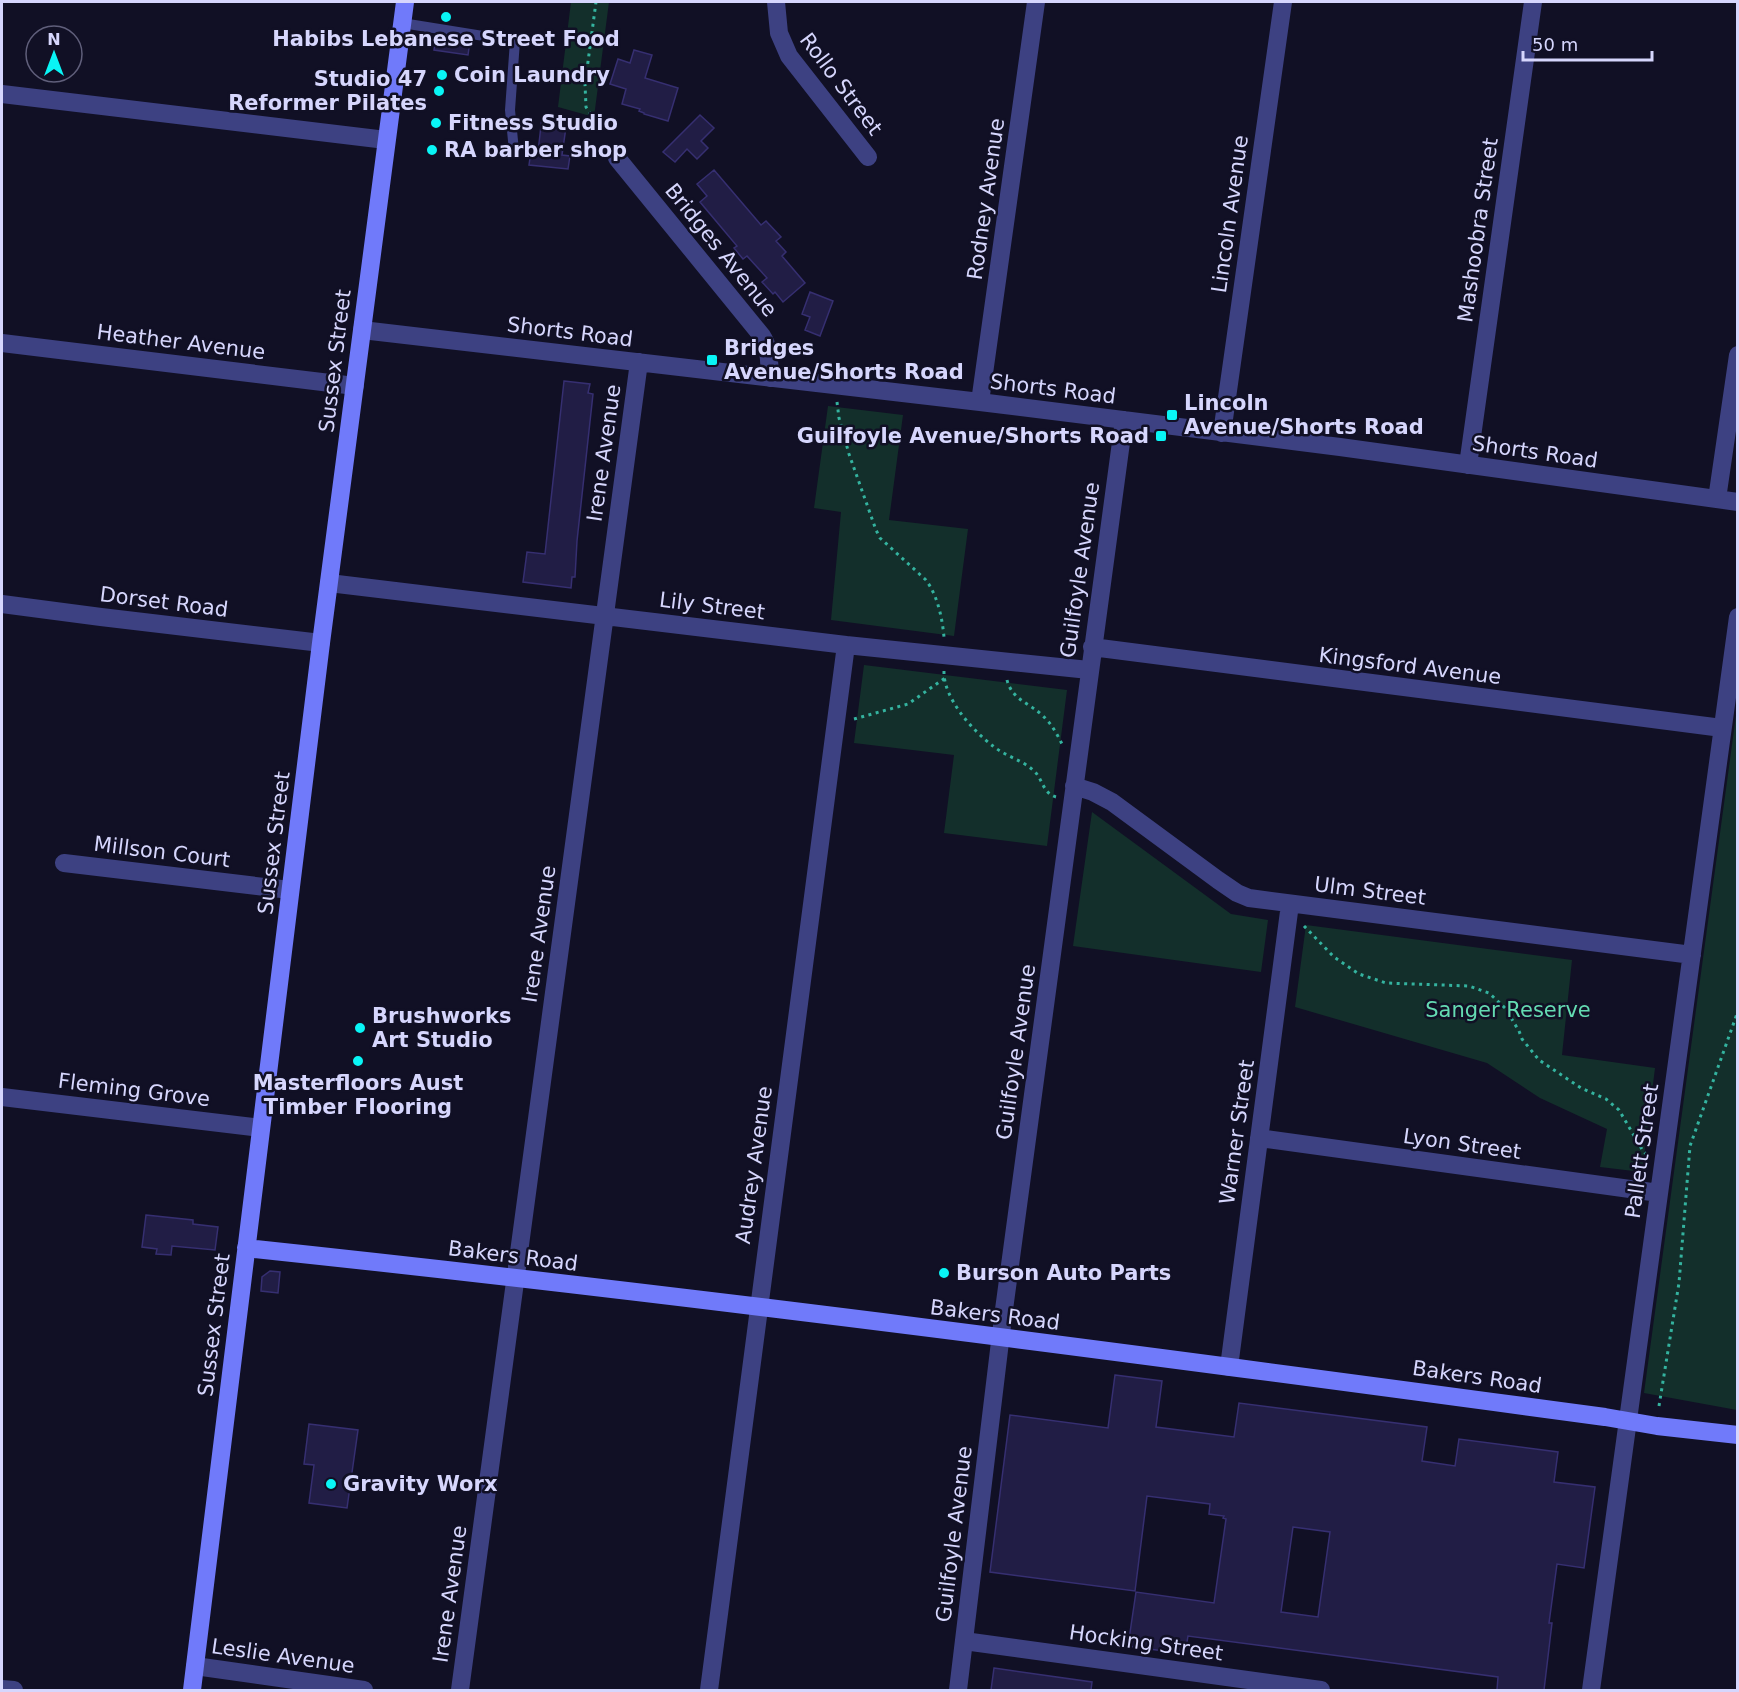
<svg xmlns="http://www.w3.org/2000/svg" width="1739" height="1692" font-family="'DejaVu Sans',sans-serif">
<rect width="100%" height="100%" fill="#111025"/>
<path fill="#132f2b" d="M571,2h38l-15,115 -36,-10z
M828,406l75,9 -14,105 79,9 -14,107 -123,-16 10,-108 -27,-4z
M864,665l203,25 -20,156 -103,-13 10,-78 -100,-12z
M1737,708v702l-93,-17z
M1092,812l139,102 37,6 -7,52 -188,-26z
M1306,925l266,35 -10,95 93,13 -13,104 -42,-5 7,-38 -67,-31 -53,-35 -192,-56z"/>
<path fill="#211d45" stroke="#362f71" stroke-width="1.5" fill-rule="evenodd" d="M436,36l34,5 -2,14 -34,-5z
M634,50l18,5 -7,23 33,10 -10,33 -24,-7v-1l-5,-2 1,-2 -18,-5 4,-15 -16,-5 8,-25 12,4z
M700,115l14,13 -13,13 7,7 -11,11 -10,-10 -12,13 -12,-10z
M542,117l13,2 -1,6 12,2 -4,28 8,1 -2,13 -39,-4 2,-14 7,1z
M714,170l47,55 5,-4 15,16 -5,4 10,11 -4,4 23,27 -22,19 -8,-10 -2,2 -11,-12 5,-4 -20,-22 -4,3 -9,-11 3,-2 -37,-44 7,-6 -10,-12z
M810,292l23,9 -13,35 -15,-6 5,-13 -8,-3z
M564,381l26,3 -2,9 5,1 -16,147 -2,36h-3l-1,11 -48,-6 4,-30 18,2z
M146,1215l47,5v4l25,3 -3,23 -43,-4 -1,9 -15,-1 1,-5 -15,-2z
M270,1271l10,1 -2,21 -17,-2 1,-14z
M1115,1375l47,6 -6,46 78,10 5,-34 188,24 -5,34 33,5 4,-27 99,13 -4,30 41,5 -11,81 -27,-4 -8,59h3l-8,67h-47l1,-13 -310,-41 -3,18 -57,-8 8,-54 78,11 12,-84 -3,-1 1,-2 -15,-2 1,-10 -63,-8 -12,95 -145,-19 20,-157 98,13zM1293,1527l37,5 -12,85 -37,-5z
M309,1424l49,6 -11,78 -38,-5 5,-38 -10,-1z
M994,1668l98,14 -1,8h-100z"/>
<g fill="none" stroke-linecap="round" stroke-linejoin="round">
<path stroke="#34b39f" stroke-width="3" stroke-dasharray="3 4.5" stroke-linecap="butt" d="M595,121l-9,-14 -1,-23 11,-82
M837,402l2,16 10,36 27,76 4,8 46,42c12,17 16,37 18,57
M944,671c-1,27 29,60 49,75 12,10 29,14 40,24 10,8 9,23 23,27
M1007,680c5,20 23,23 36,36 8,7 14,18 19,28
M854,719l54,-15 37,-26
M1304,926l30,31 25,17 27,9 83,3 20,7 16,15 14,23 3,8 17,21 42,28 25,11 13,11 24,41 5,5
M1659,1406l20,-123 11,-137 48,-135"/>
<path stroke="#3d4182" stroke-width="10" d="M402,23l113,18 -5,69 4,41"/>
<path stroke="#3d4182" stroke-width="18" d="M776,2l3,31 10,23 79,101
M2,94l384,46
M617,158l145,178c8,12 7,27 8,42
M362,330l618,72 360,45 398,55
M2,343l353,43
M980,402l56,-400
M1222,433l61,-431
M1468,465l65,-463
M1717,499l21,-144
M329,583l517,62 243,25
M2,604l99,13 220,26
M1092,647l630,81
M1074,786l19,6 19,10 106,78 19,13 12,5 443,57
M64,863l226,27
M2,1097l259,31
M1259,1138l400,55
M1229,1367l61,-463
M964,1641l357,49
M195,1666l169,24
M2,1689l12,1
M460,1690l179,-1328
M709,1690l137,-1045
M958,1690l45,-373 121,-897
M1591,1690l147,-1073"/>
<path stroke="#707afa" stroke-width="18" d="M246,1248c454,48 907,108 1359,169l52,9 81,9
M192,1690l129,-1047 84,-641"/>
</g>
<g fill="#09f5f6" stroke="#111025" stroke-width="2">
<circle cx="446" cy="17" r="6"/>
<circle cx="442" cy="75" r="6"/>
<circle cx="439" cy="91" r="6"/>
<circle cx="436" cy="123" r="6"/>
<circle cx="432" cy="150" r="6"/>
<rect x="706" y="354" width="12" height="12" rx="3"/>
<rect x="1166" y="409" width="12" height="12" rx="3"/>
<rect x="1155" y="430" width="12" height="12" rx="3"/>
<circle cx="360" cy="1028" r="6"/>
<circle cx="358" cy="1061" r="6"/>
<circle cx="944" cy="1273" r="6"/>
<circle cx="331" cy="1484" r="6"/>
</g>
<g text-anchor="middle" dominant-baseline="central" stroke-width="5" stroke-linejoin="round" paint-order="stroke">
<g font-size="21" font-weight="bold" fill="#d6d6fd" stroke="#111025" text-anchor="start">
<text x="446" y="39" text-anchor="middle">Habibs Lebanese Street Food</text>
<text x="454" y="75">Coin Laundry</text>
<text x="427" y="79" text-anchor="end">Studio 47<tspan x="427" dy="24">Reformer Pilates</tspan></text>
<text x="448" y="123">Fitness Studio</text>
<text x="444" y="150">RA barber shop</text>
<text x="724" y="348">Bridges<tspan x="724" dy="24">Avenue/Shorts Road</tspan></text>
<text x="1184" y="403">Lincoln<tspan x="1184" dy="24">Avenue/Shorts Road</tspan></text>
<text x="1149" y="436" text-anchor="end">Guilfoyle Avenue/Shorts Road</text>
<text x="372" y="1016">Brushworks<tspan x="372" dy="24">Art Studio</tspan></text>
<text x="358" y="1083" text-anchor="middle">Masterfloors Aust<tspan x="358" dy="24">Timber Flooring</tspan></text>
<text x="956" y="1273">Burson Auto Parts</text>
<text x="343" y="1484">Gravity Worx</text>
</g>
<g font-size="21" fill="#d6d6fd" stroke="#111025">
<text transform="translate(841 84) rotate(53)">Rollo Street</text>
<text transform="translate(986 199) rotate(-82)">Rodney Avenue</text>
<text transform="translate(1230 214) rotate(-82)">Lincoln Avenue</text>
<text transform="translate(1478 230) rotate(-82)">Mashoobra Street</text>
<text transform="translate(721 250) rotate(51)">Bridges Avenue</text>
<text transform="translate(570 332) rotate(7)">Shorts Road</text>
<text transform="translate(181 342) rotate(7)">Heather Avenue</text>
<text transform="translate(335 361) rotate(-83)">Sussex Street</text>
<text transform="translate(1053 389) rotate(7)">Shorts Road</text>
<text transform="translate(1535 452) rotate(8)">Shorts Road</text>
<text transform="translate(604 453) rotate(-82)">Irene Avenue</text>
<text transform="translate(1080 570) rotate(-82)">Guilfoyle Avenue</text>
<text transform="translate(164 602) rotate(7)">Dorset Road</text>
<text transform="translate(712 606) rotate(7)">Lily Street</text>
<text transform="translate(1410 666) rotate(7)">Kingsford Avenue</text>
<text transform="translate(274 843) rotate(-83)">Sussex Street</text>
<text transform="translate(162 852) rotate(7)">Millson Court</text>
<text transform="translate(1370 891) rotate(7)">Ulm Street</text>
<text transform="translate(539 934) rotate(-82)">Irene Avenue</text>
<text transform="translate(1016 1052) rotate(-82)">Guilfoyle Avenue</text>
<text transform="translate(134 1090) rotate(7)">Fleming Grove</text>
<text transform="translate(1237 1132) rotate(-82)">Warner Street</text>
<text transform="translate(1462 1144) rotate(8)">Lyon Street</text>
<text transform="translate(1642 1151) rotate(-82)">Pallett Street</text>
<text transform="translate(754 1165) rotate(-82)">Audrey Avenue</text>
<text transform="translate(513 1256) rotate(7)">Bakers Road</text>
<text transform="translate(995 1315) rotate(7)">Bakers Road</text>
<text transform="translate(214 1325) rotate(-83)">Sussex Street</text>
<text transform="translate(1477 1377) rotate(8)">Bakers Road</text>
<text transform="translate(954 1534) rotate(-83)">Guilfoyle Avenue</text>
<text transform="translate(450 1594) rotate(-82)">Irene Avenue</text>
<text transform="translate(1146 1643) rotate(8)">Hocking Street</text>
<text transform="translate(283 1656) rotate(8)">Leslie Avenue</text>
</g>
<g font-size="21" fill="#64dbb2" stroke="#111025">
<text x="1508" y="1010">Sanger Reserve</text>
</g>
</g>
<rect width="1739" height="1692" fill="none" stroke="#d6d6fd" stroke-width="6"/>
<g transform="translate(54 54)"><circle r="28" fill="#111025" stroke="#605f7b" stroke-width="1.5"/>
<path d="M0-4.5L10 22L0 15L-10 22Z" fill="#09f5f6"/>
<text y="-9" font-size="16" font-weight="bold" text-anchor="middle" fill="#d6d6fd">N</text>
</g>
<path d="M1523 51v9h129v-9" fill="none" stroke="#d6d6fd" stroke-width="3"/>
<text x="1532" y="51" font-size="18" fill="#d6d6fd" stroke="#111025" stroke-width="4.5" paint-order="stroke">50 m</text>
</svg>
